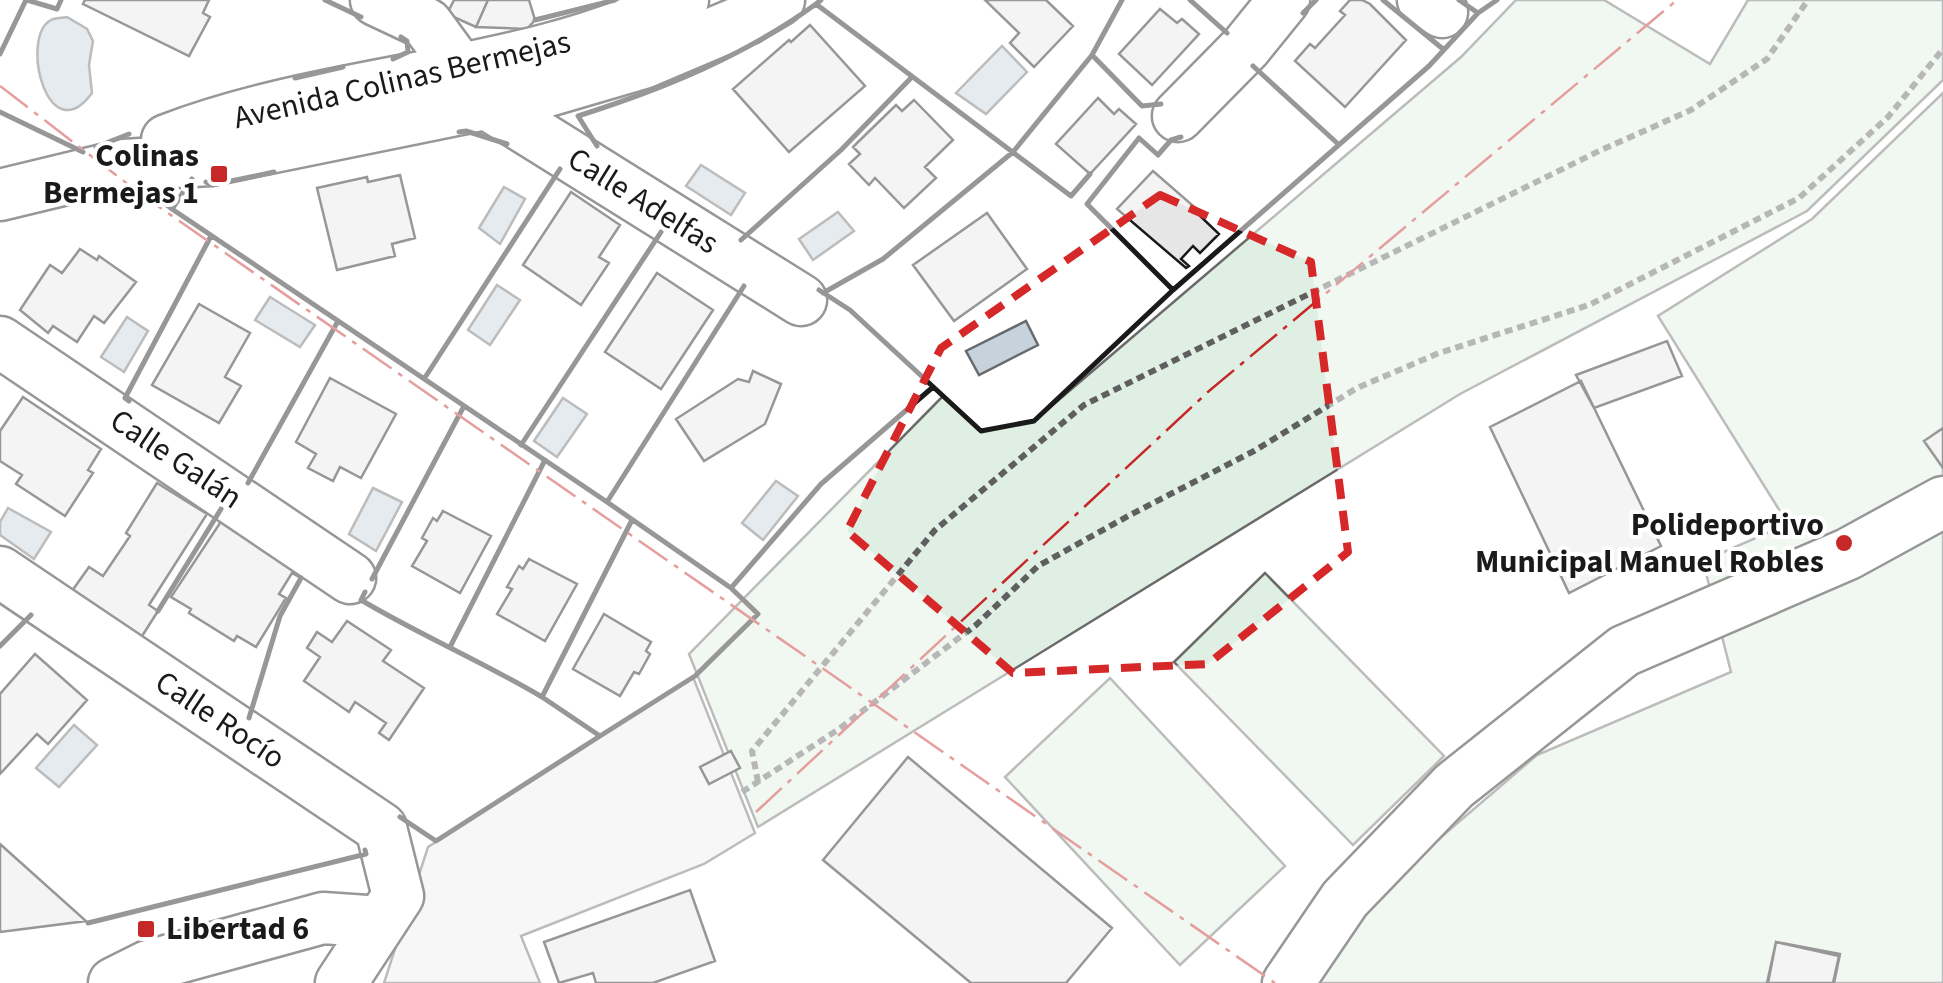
<svg xmlns="http://www.w3.org/2000/svg" width="1943" height="983" font-family="'Source Sans 3',sans-serif">
<rect width="100%" height="100%" fill="#fff"/>
<path fill="#e0efe3" stroke="#6a6a6a" stroke-width="2.5" d="M1516,0h88l106,64 38,-64h195v80l-136,131 -347,183 -702,433 -69,-173 254,-258 38,35 53,-10 427,-364z
M1943,93v890h-627l61,-91 160,-137 194,-83 -28,-111 85,-37 -130,-208 154,-97z
M1265,573l179,183 -91,89 -179,-183z
M1110,678l175,188 -105,99 -175,-188z"/>
<path fill="#ededed" stroke="#6a6a6a" stroke-width="2.5" d="M693,677l62,156 -51,31 -183,72 19,47h-156l44,-136z"/>
<path fill="#c6d2dc" stroke="#6a6a6a" stroke-width="2.5" d="M67,17l20,12 6,12 -4,24 3,28c-44,60 -73,-56 -41,-73 3,-2 12,-2 16,-3z
M1002,46l25,26 -41,42 -30,-21z
M701,165l44,28 -14,22 -45,-29z
M504,187l21,12 -25,45 -21,-16z
M838,212l16,19 -41,29 -14,-21z
M497,285l23,15 -30,45 -22,-15z
M270,297l45,28 -15,22 -45,-27z
M127,317l21,14 -24,41 -23,-15z
M1026,321l12,24 -59,30 -13,-24z
M563,398l24,16 -30,43 -23,-16z
M776,481l22,15 -35,44 -21,-17z
M373,488l29,14 -26,49 -27,-17z
M8,508l43,24 -17,27 -34,-24v-13z
M74,725l23,20 -38,42 -23,-19z"/>
<path fill="#e6e6e6" stroke="#1a1a1a" stroke-width="2.5" d="M85,0h124l-6,13 7,4 -21,39 -106,-52z
M454,0h34l-12,27 -29,-13z
M488,0h41l6,20 -8,9 -51,-2z
M985,0h61l27,26 -39,41 -24,-24 9,-10z
M1350,0h12l8,4 36,36 -61,67 -50,-46 15,-17 5,4 30,-33 -5,-4z
M1160,9l17,14 5,-4 17,15 -47,51 -33,-31z
M810,25l55,61 -76,66 -56,-63 56,-49 2,2z
M1098,98l16,16 5,-5 17,15 -46,50 -34,-30z
M914,100l39,40 -28,27 11,11 -32,30 -29,-30 -6,7 -20,-21 11,-10 -7,-7 4,-4 39,-38 6,6z
M1153,171l46,40 -2,2 22,21 -19,19 -7,-7 -12,13 8,7 -3,2 -69,-59z
M400,175l15,63 -23,6 3,12 -58,14 -20,-82 50,-11 1,5z
M571,192l49,33 -21,32 10,6 -28,42 -58,-40z
M987,213l40,56 -73,52 -41,-56z
M80,249l17,11 2,-4 37,26 -32,41 -10,-7 -17,26 -24,-16 -5,7 -28,-23 30,-45 12,8z
M657,273l56,37 -52,79 -56,-37z
M199,304l51,29 -25,44 16,9 -22,37 -67,-38z
M1667,341l15,35 -88,32 -18,-33z
M753,371l28,13 -16,40 -61,37 -28,-42 62,-40 11,3z
M330,378l66,36 -35,64 -21,-11 -7,14 -25,-13 8,-14 -20,-12z
M1581,381l80,165 -92,47 -79,-166z
M23,397l78,52 -13,21 5,3 -28,43 -49,-32 6,-9 -22,-14v-30z
M1943,428v40l-19,-27z
M157,483l50,31 -58,91 9,6 -21,33 -70,-46 22,-31 14,9 27,-40 -4,-3z
M443,511l48,25 -31,57 -48,-27 15,-25 -5,-3 11,-20 4,3z
M222,520l81,50 -2,8 -9,-5 -13,21 7,4 -30,49 -19,-11 -3,5 -45,-28 2,-4 -20,-12z
M529,559l48,25 -32,57 -48,-27 15,-25 -5,-2 12,-21 4,3z
M604,614l47,28 -5,9 4,3 -11,20 -5,-2 -14,24 -47,-27z
M347,621l44,29 -8,11 41,27 -35,52 -10,-7 7,-10 -31,-21 -6,10 -45,-31 16,-24 -13,-9 10,-16 15,10z
M35,654l52,46 -39,44 -11,-10 -37,40v-80z
M731,751l9,17 -31,16 -9,-17z
M908,757l204,171 -46,55h-95l-148,-123z
M0,844l86,77 -86,11z
M690,890l25,71 -62,22h-57l-3,-10 -34,10 -15,-41z
M1776,942l64,12 -6,29h-66z
M1776,942l63,14 -6,27h-66z"/>
<g fill="none" stroke-linecap="round" stroke-linejoin="round">
<g stroke="#1a1a1a" stroke-width="55">
<path id="minor" d="M376,0l51,24 57,78 317,198
M1423,0l19,12
M1178,116l68,-69 38,-47
M167,140c167,-64 354,-60 516,-140
M0,195l124,-30 86,-5 334,-68 99,-29 104,-44 32,-19
M0,342l350,236
M0,572l381,256 17,68 -57,87
M114,983l34,-17 175,-48 58,4
M1288,983l57,-84 109,-113 170,-135 224,-97 95,-52"/>
</g>
<path stroke="#5f5f5f" stroke-width="6" stroke-dasharray="8 5" stroke-linecap="butt" d="M758,782l-6,-31 183,-221 149,-125 515,-254 92,-41 76,-51 41,-59
M742,792l97,-63 137,-104 62,-59 92,-51 124,-64 103,-63 82,-35 150,-48 210,-107 89,-81 55,-68"/>
<use href="#minor" stroke="#fff" stroke-width="50"/>
<path stroke="#1a1a1a" stroke-width="5" d="M27,0l30,9 4,-9
M325,0l36,17
M821,0l-5,4 255,192 19,-22
M1122,0l-30,55 50,51 19,-2
M1190,0l37,33
M1383,0l60,49
M1459,0l19,13 19,-13
M1303,13l13,-13
M535,20l80,-20
M0,54l26,-54
M393,59l15,-7 -1,-11 -6,-4
M1253,66l84,77
M295,78l48,-11
M0,112l83,40
M459,132l7,-1 41,13
M1181,137l-10,3 -13,15 -19,-17 -52,66 86,86 256,-224 49,-53
M597,146l-19,-30c85,-27 166,-60 238,-112
M96,147l33,-13
M192,179l-20,30 435,293
M206,182l6,3 62,-13
M139,183l3,2 -6,9 8,6 5,-9 23,18
M741,240l100,-90 71,-73
M744,286l-137,216 124,86 90,-104 112,-97
M819,290l31,20 131,121 53,-10 139,-131
M823,293l60,-34 130,-107 79,-97
M424,379l136,-210
M129,401l-4,-3 86,-162
M521,445l140,-213
M248,483l90,-162
M632,520l-90,177 58,39 95,-60 63,-62 -27,-26
M372,579l92,-173
M365,592l-4,8c59,35 122,62 181,97
M158,611l63,-102
M0,646l31,-31
M450,647l95,-187
M249,718l31,-102 21,-38
M400,817l36,24 164,-105
M88,923l278,-69 -1,-4"/>
<path stroke="#c62828" stroke-width="2.5" stroke-dasharray="35 8 5 8" stroke-linecap="butt" d="M0,86l142,109 1133,788
M756,812l453,-421 468,-391"/>
</g>
<path d="M0 0H1943V983H0ZM1160,195l151,67 37,290 -140,112 -195,9 -166,-142 94,-183z" fill="#fff" fill-opacity=".55" fill-rule="evenodd"/>
<path fill="none" stroke="#d62828" stroke-width="8" stroke-dasharray="20 12" stroke-linejoin="round" d="M1160,195l151,67 37,290 -140,112 -195,9 -166,-142 94,-183z"/>
<g fill="#c62828" stroke="#fff" stroke-width="4">
<rect x="209" y="164" width="20" height="20" rx="5"/>
<circle cx="1844" cy="543" r="10"/>
<rect x="136" y="919" width="20" height="20" rx="5"/>
</g>
<g text-anchor="middle" dominant-baseline="central" stroke-width="8" stroke-linejoin="round" paint-order="stroke">
<g font-size="32" fill="#1a1a1a" stroke="#fff">
<text transform="translate(402 80) rotate(-13)">Avenida Colinas Bermejas</text>
<text transform="translate(643 201) rotate(32)">Calle Adelfas</text>
<text transform="translate(176 459) rotate(34)">Calle Galán</text>
<text transform="translate(220 720) rotate(34)">Calle Rocío</text>
</g>
<g font-size="32" font-weight="bold" fill="#1a1a1a" stroke="#fff" text-anchor="end">
<text x="199" y="156">Colinas<tspan x="199" dy="37">Bermejas 1</tspan></text>
<text x="1824" y="525">Polideportivo<tspan x="1824" dy="37">Municipal Manuel Robles</tspan></text>
<text x="166" y="929" text-anchor="start">Libertad 6</text>
</g>
</g>
</svg>
